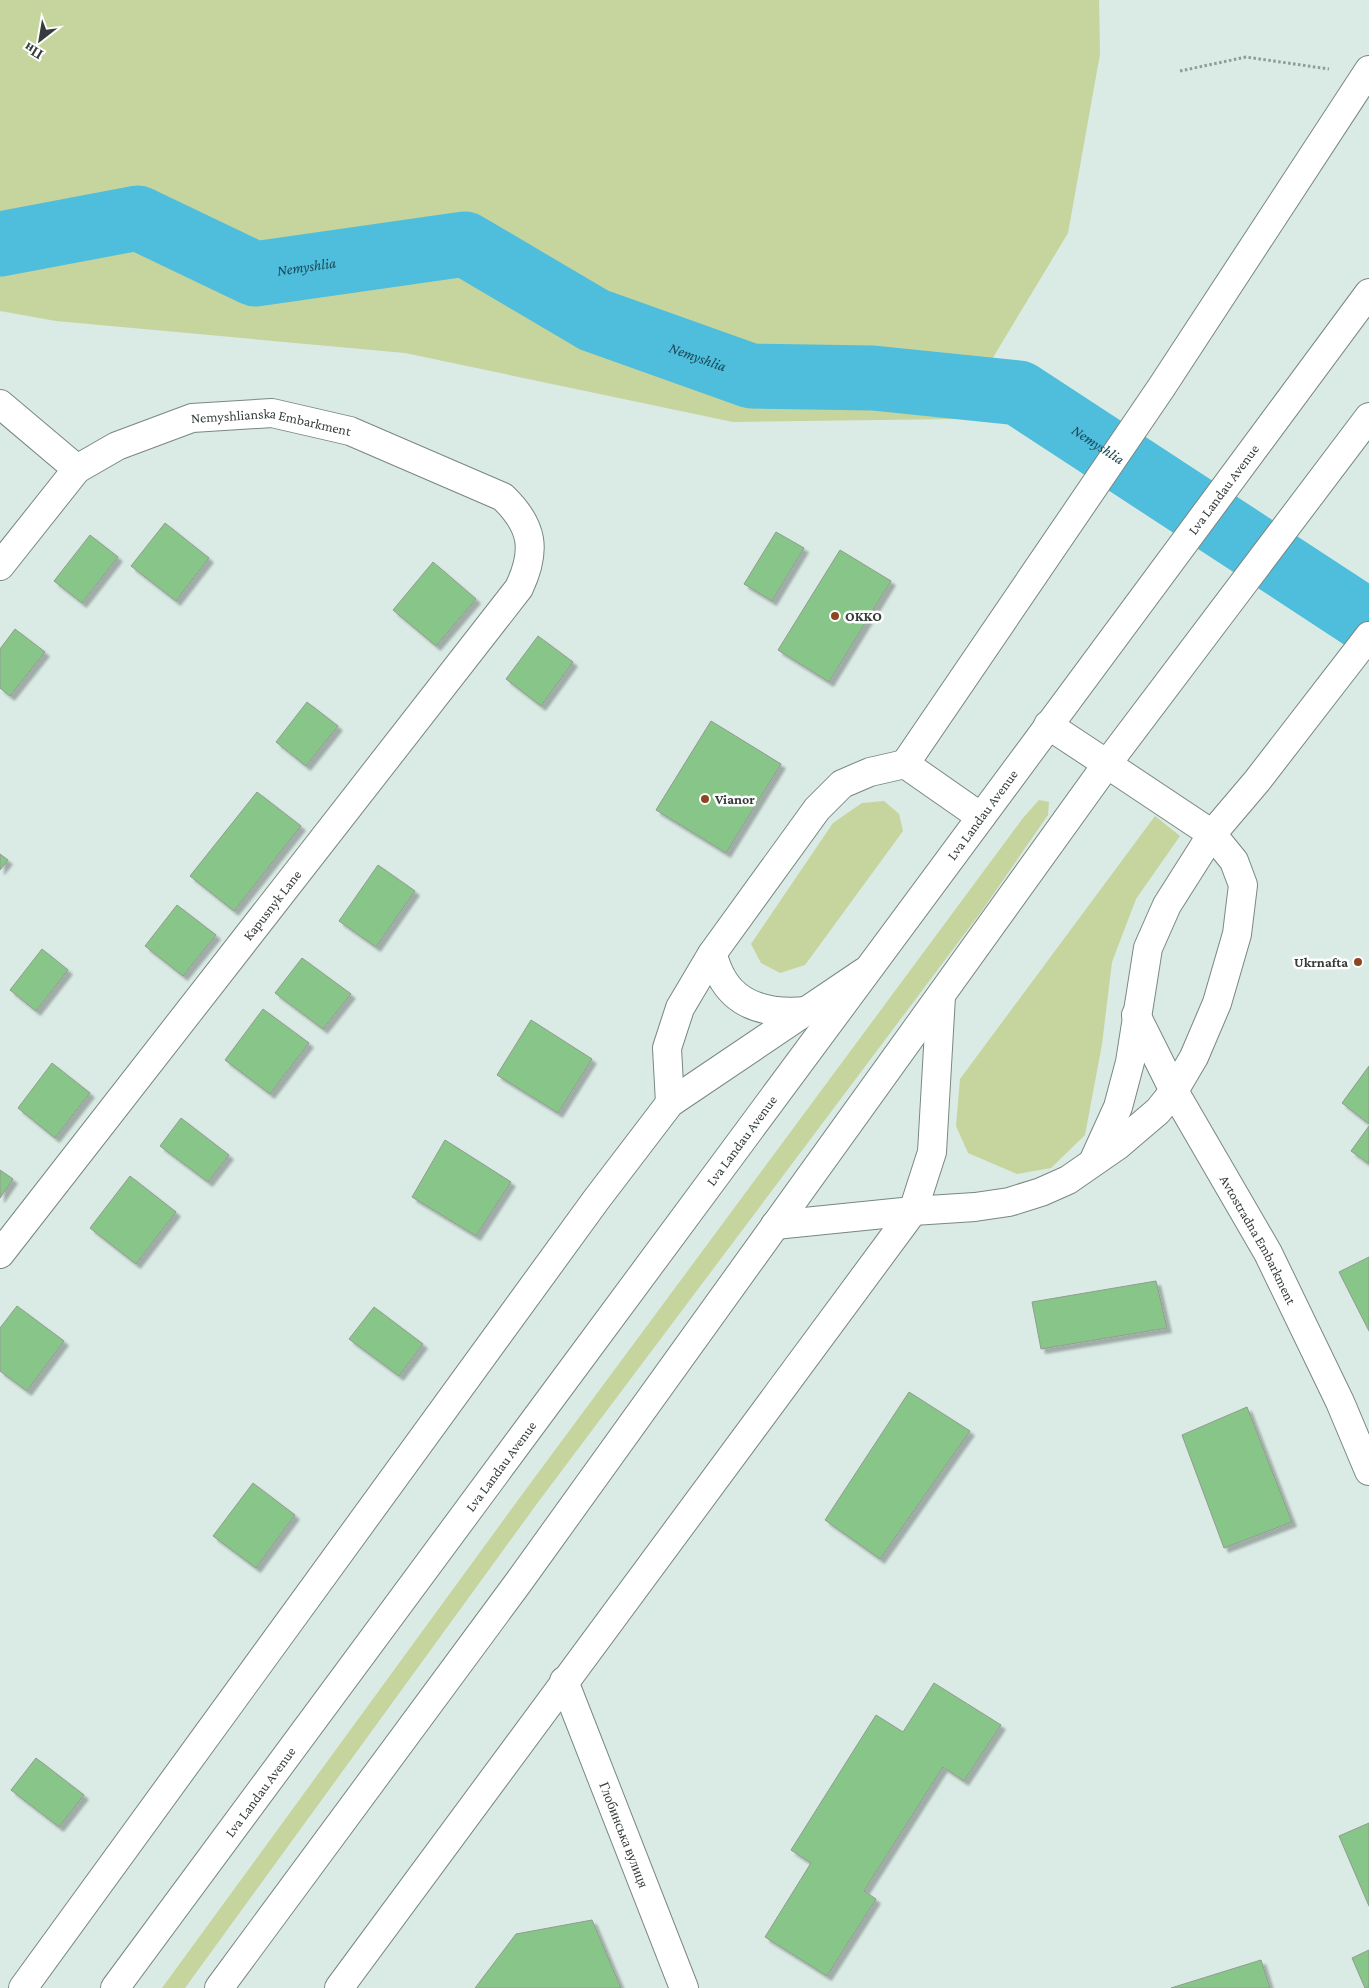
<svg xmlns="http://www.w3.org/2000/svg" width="1369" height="1988" font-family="'Crimson Pro',serif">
<defs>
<filter id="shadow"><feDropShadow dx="4.5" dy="4.5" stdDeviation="1" flood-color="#0004"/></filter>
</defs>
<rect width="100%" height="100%" fill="#daeae4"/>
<path fill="#c6d49e" d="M0,0h1099l1,54 -32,179 -112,186 -223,3 -328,-69 -349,-32 -56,-10z
M1039,800l10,2 -1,13 -67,97 -445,593 -351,483h-23l359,-492 502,-678z
M884,801l15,13 4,17 -98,134 -25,8 -19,-10 -10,-19 82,-121 29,-20z
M1155,816l25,20 -44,63 -24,63 -10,82 -17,91 -34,33 -34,6 -49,-21 -12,-27 4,-47z"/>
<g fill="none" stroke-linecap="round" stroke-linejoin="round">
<path stroke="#4fbddc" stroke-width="65" id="s1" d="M0,244l138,-26 117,56 210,-30 129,76 157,56 122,2 146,15 350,229"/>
</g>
<path fill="#87c688" stroke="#919b90" filter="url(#shadow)" d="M165,523l44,35 -33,43 -45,-35z
M776,532l28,16 -32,53 -28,-17z
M90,535l28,22 -36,46 -28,-22z
M840,550l51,31 -62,101 -51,-32z
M433,562l43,37 -40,47 -43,-36z
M15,629l30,23 -35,44 -10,-8v-39z
M538,636l35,26 -32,44 -35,-27z
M307,702l31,24 -32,40 -30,-24z
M711,721l70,43 -55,89 -70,-43z
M257,792l44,34 -67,85 -44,-35z
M0,854l8,6 -8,10z
M378,865l37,26 -39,56 -37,-26z
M177,905l39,30 -33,41 -38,-30z
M42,949l26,21 -32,41 -26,-21z
M302,958l49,36 -28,35 -48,-36z
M263,1009l46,34 -39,51 -45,-34z
M531,1020l61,39 -34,54 -61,-38z
M52,1063l38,30 -35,45 -37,-30z
M1369,1066v58l-27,-21z
M181,1118l48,37 -21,27 -48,-36z
M1369,1126v38l-18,-13z
M445,1140l66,42 -35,54 -64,-39z
M0,1170l13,9 -13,19z
M130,1176l46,36 -40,52 -46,-36z
M1369,1257v74l-30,-59z
M1156,1281l11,47 -126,21 -9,-47z
M17,1306l47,35 -37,50 -27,-20v-43z
M374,1307l49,37 -24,32 -50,-37z
M909,1392l61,39 -90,128 -55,-39z
M1247,1407l45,115 -68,26 -42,-113z
M253,1483l42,32 -39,53 -43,-32z
M934,1683l67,42 -37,56 -21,-14 -79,124 12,8 -49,77 -62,-39 46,-74 -20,-13 85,-135 27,17z
M36,1758l48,37 -25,32 -48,-37z
M1369,1823v83l-30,-70z
M592,1920l29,68h-146l41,-54z
M1369,1950v38h-4l-13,-30z
M1261,1960l9,28h-99z"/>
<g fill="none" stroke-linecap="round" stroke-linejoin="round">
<g stroke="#798782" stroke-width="30">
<g id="minor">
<path d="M0,404l77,65"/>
<path id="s2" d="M0,566l77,-97 40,-23 75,-28 80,-5 78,18 153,66c30,29 34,53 16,91l-519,666"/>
<path d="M981,817l-76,-53 256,-376 208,-318"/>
<path d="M712,954c3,7 5,15 9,22 17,33 52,38 85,35"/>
<path id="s3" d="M1136,1015l38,76 94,162 72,149 29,69"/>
<path d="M670,1103l-3,-55 13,-40 32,-54 105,-145 25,-25 28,-12 35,-8"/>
<path d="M1093,1162l25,-55 12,-45 18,-114 19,-43 45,-71 45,-53 112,-145"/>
<path d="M775,1225l138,-14 62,-4 34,-5 32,-10 27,-12 49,-34 41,-35 16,-20 20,-34 23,-54 20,-69 6,-49 -9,-24 -22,-27 -105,-70"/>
<path id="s4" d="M564,1681l120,307"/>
<path d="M23,1988l573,-788 74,-97 194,-131"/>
<path d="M339,1988l574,-777 19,-59 9,-156"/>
</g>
</g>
<g stroke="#798782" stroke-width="30">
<g id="major">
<path d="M1048,725l59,39"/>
<path id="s5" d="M115,1988c418,-565 835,-1131 1254,-1695"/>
<path d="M219,1988l299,-405 589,-819 262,-347"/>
</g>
</g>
<path stroke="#8f9b96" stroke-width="3" stroke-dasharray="2.5 2.5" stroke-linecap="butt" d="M1180,71l66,-14 83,12"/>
<use href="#minor" stroke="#fff" stroke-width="28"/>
<use href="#major" stroke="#fff" stroke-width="28"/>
</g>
<g fill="#8d4624" stroke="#fff" stroke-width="2">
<circle cx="835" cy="616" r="5"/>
<circle cx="705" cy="799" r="5"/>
<circle cx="1358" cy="962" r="5"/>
</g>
<g text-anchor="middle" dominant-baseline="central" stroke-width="5" stroke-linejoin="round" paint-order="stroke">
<g font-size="14" fill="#353c39" stroke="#fff">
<text stroke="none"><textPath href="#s2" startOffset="330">Nemyshlianska Embarkment</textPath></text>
<text stroke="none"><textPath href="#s5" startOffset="1864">Lva Landau Avenue</textPath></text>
<text stroke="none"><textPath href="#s5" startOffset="1459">Lva Landau Avenue</textPath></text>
<text transform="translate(272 905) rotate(-52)">Kapusnyk Lane</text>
<text stroke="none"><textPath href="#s5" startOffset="1054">Lva Landau Avenue</textPath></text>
<text stroke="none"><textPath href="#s3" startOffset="256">Avtostradna Embarkment</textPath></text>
<text stroke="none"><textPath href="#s5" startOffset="649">Lva Landau Avenue</textPath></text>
<text stroke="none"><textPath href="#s5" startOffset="244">Lva Landau Avenue</textPath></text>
<text stroke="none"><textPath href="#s4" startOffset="165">Глобинська вулиця</textPath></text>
</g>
<g font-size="14" font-weight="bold" fill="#353c39" stroke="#fff" text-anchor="start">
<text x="845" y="616">OKKO</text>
<text x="715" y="799">Vianor</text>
<text x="1348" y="962" text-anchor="end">Ukrnafta</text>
</g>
<g font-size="15" font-style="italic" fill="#1a4957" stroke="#fff">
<text stroke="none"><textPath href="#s1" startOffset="322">Nemyshlia</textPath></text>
<text stroke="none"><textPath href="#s1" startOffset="742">Nemyshlia</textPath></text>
<text stroke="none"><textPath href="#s1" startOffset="1162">Nemyshlia</textPath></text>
</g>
</g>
<g transform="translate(40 40) rotate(211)" stroke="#ffffff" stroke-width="4" paint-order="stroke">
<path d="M0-4L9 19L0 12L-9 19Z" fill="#353c39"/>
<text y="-8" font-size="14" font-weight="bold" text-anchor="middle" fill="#353c39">Пн</text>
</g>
</svg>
